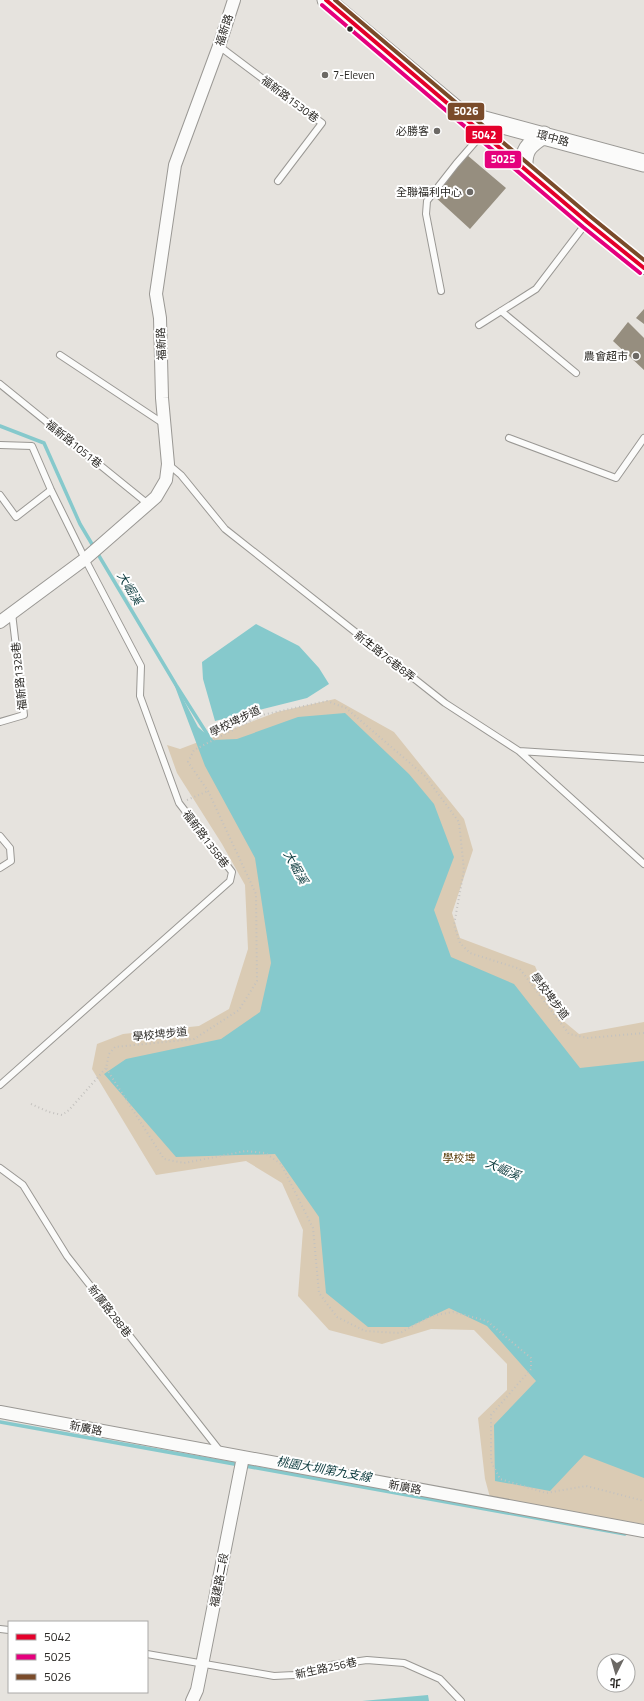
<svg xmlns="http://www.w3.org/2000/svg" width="644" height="1701" font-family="'Titillium Web','Noto Sans TC',sans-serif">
<rect width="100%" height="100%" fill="#e6e3de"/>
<path fill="#dacbb4" d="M335,699l59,33 70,87 9,31 -21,63 8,25 75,28 20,48 24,20 65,-12v502l-153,-23 -6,-22 -7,-61 29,-28v-26l-33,-34 -43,-1 -49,15 -53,-14 -31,-34 5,-66 -21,-47 -36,-22 -90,14 -64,-106 5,-25 26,-10 76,-8 30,-17 19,-60 -3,-64 -23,-41 -45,-71 -10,-28 13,4 97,-37z"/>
<path fill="#86c9cc" d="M256,624l43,22 20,22 10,16 -22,14 -92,23 -12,-42 -1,-17z
M171,676l27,51 15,13 24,-1 61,-22 47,-4 64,61 25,30 20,53 -20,53 17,47 63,27 66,84 64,-7v417l-60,-23 -34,36 -55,-10 -1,-56 42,-44 -49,-55 -38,-18 -40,19h-41l-42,-34 -7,-76 -44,-63 -99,3 -72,-83 22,-15 95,-20 39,-27 11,-49 -16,-105 -50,-92z
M428,1695l1,6h-67z"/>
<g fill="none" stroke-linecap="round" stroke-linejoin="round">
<path stroke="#86c9cc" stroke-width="3.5" d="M0,426l44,17 36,81 96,161 35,55
M0,1422l625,112"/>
</g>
<path fill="#968e7f" d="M467,155l39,33 -36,41 -36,-33z
M644,309v15l-8,-6z
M628,322l16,16v32l-31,-29z"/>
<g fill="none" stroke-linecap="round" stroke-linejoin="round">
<g stroke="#9a9894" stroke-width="8">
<path id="service" d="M219,46l103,77 -44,58
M441,291l-15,-77 1,-13 29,-37 27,-31
M501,311l75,62
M479,325l57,-36 51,-67
M60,355l104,69
M0,384l148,120
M509,438l107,40 28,-40
M0,445l32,1 19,44 34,69 56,107 -1,30 39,107 53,69 -2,9 -230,204
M168,464l13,11 44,54 220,174 74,48 125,8
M0,495l16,22 35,-27
M0,722l24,-7 -12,-102
M519,751l125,113
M0,836l10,12 1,13 -11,7
M0,1168l23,17 44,71 153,195
M0,1629l9,1
M147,1654l127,22 20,-1 37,-10 36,-5 37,3 36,16 21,22"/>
</g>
<g stroke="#9a9894" stroke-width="14">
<path id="minor" d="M465,117l122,105 57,46
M0,622l85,-63 71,-62 10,-17 2,-16 -6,-66 -2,-80 -4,-24 19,-129 44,-119 15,-46
M0,1412l644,119
M192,1701l5,-11 5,-25 41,-208"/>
</g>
<g stroke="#9a9894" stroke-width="19">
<path id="secondary" d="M326,0l136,114 182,49
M524,169c-1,-19 4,-24 20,-34"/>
</g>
<path stroke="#c4c2bf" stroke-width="2" stroke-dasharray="1 3" stroke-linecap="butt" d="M187,800l21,-9
M644,1033l-56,5 -19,-4 -49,-65 -50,-16 -10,-10 -6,-18 10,-55 -5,-48 -34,-46 -79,-68 -19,-7 -65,14 -68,35 -6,12 20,29 48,103 1,87 -18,29 -45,29 -79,8 -6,7 -3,14 58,91 20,4 62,-12 19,2 16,11 32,64 6,65 18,24 28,14 35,2 31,-17 22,-4 34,9 44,37v11l-40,46v46l9,18 46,14 40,-7 58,15
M31,1104l18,8 13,3 7,-5 37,-42"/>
<use href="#service" stroke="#fbfbfa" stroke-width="6"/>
<use href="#minor" stroke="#fbfbfa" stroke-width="12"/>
<use href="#secondary" stroke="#fbfbfa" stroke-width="17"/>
<g stroke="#fff" stroke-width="7">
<path id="bus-1" d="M326,0l261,222 57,46"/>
</g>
<g stroke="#fff" stroke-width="7">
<path id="bus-2" d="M322,5l261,222 57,46"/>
</g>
<g stroke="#fff" stroke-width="7">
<path id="bus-3" d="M335,0l256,217 53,43"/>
</g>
<use href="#bus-1" stroke="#e4002b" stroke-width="4"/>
<use href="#bus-2" stroke="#e5007d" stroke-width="4"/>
<use href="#bus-3" stroke="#7a4b2a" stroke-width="4"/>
</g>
<circle fill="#2a2824" stroke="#fff" stroke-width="1.5" cx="350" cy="29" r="3.5"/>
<g fill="#6c6965" stroke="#fff" stroke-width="1.5">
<circle cx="325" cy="75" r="4"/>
<circle cx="437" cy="131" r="4"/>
<circle cx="470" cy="192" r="4"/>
<circle cx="636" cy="356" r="4"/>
</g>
<g text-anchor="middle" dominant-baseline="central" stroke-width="4" stroke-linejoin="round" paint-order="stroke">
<g font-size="11" fill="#2a2824" stroke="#fff">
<text transform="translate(224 30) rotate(-72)">福新路</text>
<text transform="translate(290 99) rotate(37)">福新路1530巷</text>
<text transform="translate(553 138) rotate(15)">環中路</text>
<text transform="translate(161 344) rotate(-92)">福新路</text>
<text transform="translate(74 444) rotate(39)">福新路1051巷</text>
<text transform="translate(385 656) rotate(38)">新生路76巷8弄</text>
<text transform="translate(19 676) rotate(-96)">福新路1328巷</text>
<text transform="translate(235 721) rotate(-26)">學校埤步道</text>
<text transform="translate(206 839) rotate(53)">福新路1358巷</text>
<text transform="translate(550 996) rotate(53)">學校埤步道</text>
<text transform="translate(160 1034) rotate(-6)">學校埤步道</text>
<text transform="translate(110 1311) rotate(52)">新廣路288巷</text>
<text transform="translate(86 1428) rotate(11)">新廣路</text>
<text transform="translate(405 1487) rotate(10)">新廣路</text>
<text transform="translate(219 1580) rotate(-79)">福建路二段</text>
<text transform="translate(326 1668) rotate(-12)">新生路256巷</text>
</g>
<g font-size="11" fill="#2a2824" stroke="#fff" text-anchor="end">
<text x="333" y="75" text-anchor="start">7-Eleven</text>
<text x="429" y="131">必勝客</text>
<text x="462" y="192">全聯福利中心</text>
<text x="628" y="356">農會超市</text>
</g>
<g font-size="11" fill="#5b400f" stroke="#fff">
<text x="459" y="1158">學校埤</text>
</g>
<g font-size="12" font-style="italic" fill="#0b3a3d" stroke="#fff">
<text transform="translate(130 588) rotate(59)">大崛溪</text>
<text transform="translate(296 867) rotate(61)">大崛溪</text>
<text transform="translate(503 1169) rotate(23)">大崛溪</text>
<text transform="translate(324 1469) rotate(10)">桃園大圳第九支線</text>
</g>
</g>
<g stroke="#fff" stroke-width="1.5">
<rect x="447" y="102" width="38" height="19" rx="4" fill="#7a4b2a"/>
<rect x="465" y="125" width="38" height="19" rx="4" fill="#e4002b"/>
<rect x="484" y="150" width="38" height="19" rx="4" fill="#e5007d"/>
</g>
<g font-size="11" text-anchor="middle" font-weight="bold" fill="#fff">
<text x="466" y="115">5026</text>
<text x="484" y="139">5042</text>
<text x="503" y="163">5025</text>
</g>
<rect x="8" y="1621" width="140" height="72" fill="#ffffff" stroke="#aaa9a7"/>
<rect x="16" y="1634" width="20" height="6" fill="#e4002b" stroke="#aaa9a7"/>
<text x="44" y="1641" font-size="12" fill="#2a2824">5042</text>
<rect x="16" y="1654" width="20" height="6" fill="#e5007d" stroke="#aaa9a7"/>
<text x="44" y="1661" font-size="12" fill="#2a2824">5025</text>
<rect x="16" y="1674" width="20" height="6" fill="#7a4b2a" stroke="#aaa9a7"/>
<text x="44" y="1681" font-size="12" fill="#2a2824">5026</text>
<g transform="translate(616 1673) rotate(185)"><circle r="19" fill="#ffffff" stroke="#aaa9a7"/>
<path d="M0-3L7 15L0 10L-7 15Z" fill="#6c6965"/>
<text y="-6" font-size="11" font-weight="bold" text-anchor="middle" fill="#2a2824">北</text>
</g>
</svg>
